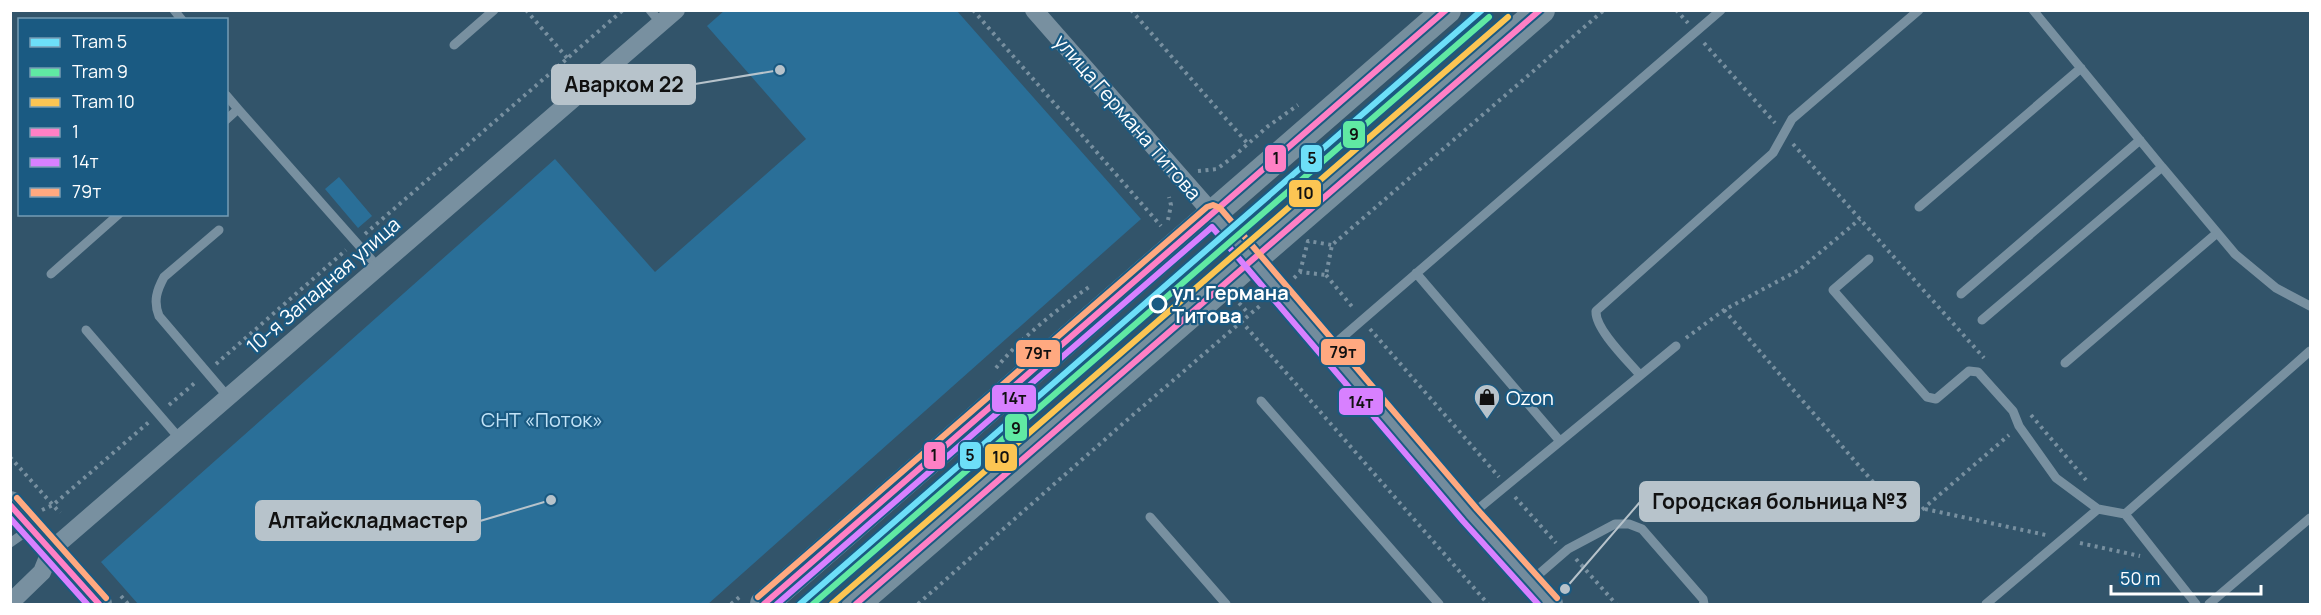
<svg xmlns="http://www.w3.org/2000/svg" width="2321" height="615" font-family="Manrope,sans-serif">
<rect width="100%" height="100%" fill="#32546a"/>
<path fill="#2a6f98" d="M725,10l232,1 184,208 -433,385h-570l-37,-42 454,-403 100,113 151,-133 -99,-113z
M339,177l33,39 -14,12 -33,-39z"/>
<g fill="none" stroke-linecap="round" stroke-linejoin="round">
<path stroke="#7890a0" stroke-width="4" stroke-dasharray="3 4.5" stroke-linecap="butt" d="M526,10l42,49
M973,10l188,216
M1131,10l117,134
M1676,10l12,13
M1704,43l71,80
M1793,144l191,214
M1233,157l34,-30 31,-22
M1198,171l19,-2 16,-12
M1168,220l3,-15 -2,-8
M365,234l258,-224
M1300,272l8,-31 24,4
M1326,275l28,34
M1294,278l6,-6 26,3 6,-30 272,-235
M1239,303l10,11
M1724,310l175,202c11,5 16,4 25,-4l85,-73
M1241,321l247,283
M1370,329l129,148
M1686,338l38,-28 75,-40 61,-51
M216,364l130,-114
M996,368c26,-31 60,-58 93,-81
M169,405l28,-24
M2031,415l55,65
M10,457l50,56
M1515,497l41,46
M1925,509l121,26
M42,510l11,-5 96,-83
M2080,543l60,13
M1576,559l40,45
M121,596l7,8
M731,604l11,-9
M918,604l209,-184 135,-116"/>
<path stroke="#7890a0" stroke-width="9" d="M174,10l8,10
M650,10l11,13
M454,45l40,-35
M226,95l12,14
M226,120l12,-11 140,158
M2162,167l73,87 41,34 34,18
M1919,207l162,-139
M219,230l-55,47c-7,13 -11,24 -5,39l69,81
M1869,259l-36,31 94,107 9,2 33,-28 9,1 35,39 6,15 37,52 42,31
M1416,273l143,167
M51,274l68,-60
M1961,294l179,-154
M1982,320l180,-153 -129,-157
M86,330l94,109
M1330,348l391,-338
M2065,363l152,-130
M1640,375c-13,-15 -45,-46 -44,-64l177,-158 19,-34 127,-109
M1261,401l178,203
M1472,514l204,-168
M2125,514l185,-163
M1150,517l76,87
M10,543l20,-14
M1531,581l37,-32 47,-25h14l13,5 61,70 1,5
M1986,604l112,-95 27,5 71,90
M2209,604l101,-86"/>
<path stroke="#7890a0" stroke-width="18" d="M1034,10l179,204
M10,603l32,-31 9,-22 625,-540"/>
<path stroke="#738c9d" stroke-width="26" d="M1213,214l257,301 80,89
M10,504l89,100"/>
<path stroke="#768f9e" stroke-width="28" d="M764,604l683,-594
M856,604l685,-594"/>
<g stroke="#1a5a82" stroke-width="10">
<path id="bus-1" d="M10,505l89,99
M764,604l682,-594
M856,604l684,-594"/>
</g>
<g stroke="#1a5a82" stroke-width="10">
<path id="bus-2" d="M10,518l77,86
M777,604l435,-377 251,294 75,83"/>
</g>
<g stroke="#1a5a82" stroke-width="10">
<path id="bus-3" d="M17,498l89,100
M758,597l449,-390 6,-2 7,3 257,301 80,89"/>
</g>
<use href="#bus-1" stroke="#ff80c5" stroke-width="6"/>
<use href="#bus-2" stroke="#d880ff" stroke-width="6"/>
<use href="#bus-3" stroke="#ffa980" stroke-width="6"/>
<g stroke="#1a5a82" stroke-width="10">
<path id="tram-1" d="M800,604l682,-594"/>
</g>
<g stroke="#1a5a82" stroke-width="10">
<path id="tram-2" d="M813,604l676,-587"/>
</g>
<g stroke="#1a5a82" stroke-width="10">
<path id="tram-3" d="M832,604l676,-587"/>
</g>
<use href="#tram-1" stroke="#6ddff8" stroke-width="6"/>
<use href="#tram-2" stroke="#60e9a3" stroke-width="6"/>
<use href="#tram-3" stroke="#fcc553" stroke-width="6"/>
</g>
<defs>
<g id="shop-pin" transform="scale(1.35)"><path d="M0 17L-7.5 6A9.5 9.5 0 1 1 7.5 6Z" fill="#b7c3cb" stroke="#1a5a82"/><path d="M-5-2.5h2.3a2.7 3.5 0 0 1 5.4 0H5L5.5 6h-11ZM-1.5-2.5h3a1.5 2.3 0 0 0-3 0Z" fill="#111"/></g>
</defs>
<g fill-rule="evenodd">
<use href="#shop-pin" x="1487" y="397"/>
</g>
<circle fill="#1a5a82" stroke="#fff" stroke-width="3" cx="1158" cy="304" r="8"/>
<g text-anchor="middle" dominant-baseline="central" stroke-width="4.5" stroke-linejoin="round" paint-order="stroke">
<g font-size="20" fill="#fff" stroke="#1a5a82">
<text transform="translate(1128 117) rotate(49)">улица Германа Титова</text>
<text transform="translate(323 285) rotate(-41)">10-я Западная улица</text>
</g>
<g font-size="20" font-weight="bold" fill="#fff" stroke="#1a5a82" text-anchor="start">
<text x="1172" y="292">ул. Германа<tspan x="1172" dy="23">Титова</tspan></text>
</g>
<g font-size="20" fill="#fff" stroke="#1a5a82" text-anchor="start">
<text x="1506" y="397">Ozon</text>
</g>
<g font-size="20" fill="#c3e4f8" stroke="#1a5a82">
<text x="542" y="419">СНТ «Поток»</text>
</g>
</g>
<path fill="none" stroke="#b7c3cb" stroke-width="2" d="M780 70L695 84M1565 589L1640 502M551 500L480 521"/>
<g fill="#b7c3cb" stroke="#1a5a82" stroke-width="2">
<circle cx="780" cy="70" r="6"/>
<circle cx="1565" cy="589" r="6"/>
<circle cx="551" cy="500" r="6"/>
</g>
<g fill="#b7c3cb" stroke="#b7c3cb" stroke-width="2">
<rect x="552" y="65" width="143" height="39" rx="6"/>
<rect x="1640" y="482" width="279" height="39" rx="6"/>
<rect x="256" y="501" width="224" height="39" rx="6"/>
</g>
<g font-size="21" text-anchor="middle" font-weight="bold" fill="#111">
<text x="624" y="92">Аварком 22</text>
<text x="1780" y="509">Городская больница №3</text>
<text x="368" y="528">Алтайскладмастер</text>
</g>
<g stroke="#1a5a82" stroke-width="2">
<rect x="1342" y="120" width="24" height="29" rx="6" fill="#60e9a3"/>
<rect x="1264" y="144" width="23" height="29" rx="6" fill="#ff80c5"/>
<rect x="1300" y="144" width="23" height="29" rx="6" fill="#6ddff8"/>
<rect x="1288" y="179" width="34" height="29" rx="6" fill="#fcc553"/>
<rect x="1320" y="338" width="46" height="28" rx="6" fill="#ffa980"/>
<rect x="1015" y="339" width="46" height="29" rx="6" fill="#ffa980"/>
<rect x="991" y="384" width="46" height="29" rx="6" fill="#d880ff"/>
<rect x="1338" y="387" width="46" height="29" rx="6" fill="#d880ff"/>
<rect x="1004" y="413" width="24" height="29" rx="6" fill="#60e9a3"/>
<rect x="923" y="441" width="23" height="29" rx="6" fill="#ff80c5"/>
<rect x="959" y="441" width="23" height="29" rx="6" fill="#6ddff8"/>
<rect x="984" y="443" width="34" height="29" rx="6" fill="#fcc553"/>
</g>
<g font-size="16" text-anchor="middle" font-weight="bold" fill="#111">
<text x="1354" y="140">9</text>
<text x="1276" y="164">1</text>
<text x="1312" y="164">5</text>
<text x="1305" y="199">10</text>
<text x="1343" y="358">79т</text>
<text x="1038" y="359">79т</text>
<text x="1014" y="404">14т</text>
<text x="1361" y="408">14т</text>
<text x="1016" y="434">9</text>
<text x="934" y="461">1</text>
<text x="970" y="461">5</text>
<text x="1001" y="463">10</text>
</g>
<rect width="2321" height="615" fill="none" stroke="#ffffff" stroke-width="24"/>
<rect x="18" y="18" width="210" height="198" fill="#1a5a82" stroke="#769cb4" stroke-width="1.5"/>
<rect x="30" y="38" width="30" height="9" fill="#6ddff8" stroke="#769cb4" stroke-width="1.5"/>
<text x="72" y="48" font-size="18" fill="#ffffff">Tram 5</text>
<rect x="30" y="68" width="30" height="9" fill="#60e9a3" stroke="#769cb4" stroke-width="1.5"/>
<text x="72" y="78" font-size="18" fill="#ffffff">Tram 9</text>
<rect x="30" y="98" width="30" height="9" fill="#fcc553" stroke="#769cb4" stroke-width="1.5"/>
<text x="72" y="108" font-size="18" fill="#ffffff">Tram 10</text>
<rect x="30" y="128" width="30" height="9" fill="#ff80c5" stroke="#769cb4" stroke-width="1.5"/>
<text x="72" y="138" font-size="18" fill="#ffffff">1</text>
<rect x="30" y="158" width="30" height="9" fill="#d880ff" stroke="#769cb4" stroke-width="1.5"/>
<text x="72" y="168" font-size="18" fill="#ffffff">14т</text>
<rect x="30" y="188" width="30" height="9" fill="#ffa980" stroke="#769cb4" stroke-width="1.5"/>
<text x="72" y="198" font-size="18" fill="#ffffff">79т</text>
<path d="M2111 585v9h150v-9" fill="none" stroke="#ffffff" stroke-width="3"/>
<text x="2120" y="585" font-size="18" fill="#ffffff" stroke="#1a5a82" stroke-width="4.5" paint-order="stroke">50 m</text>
</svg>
